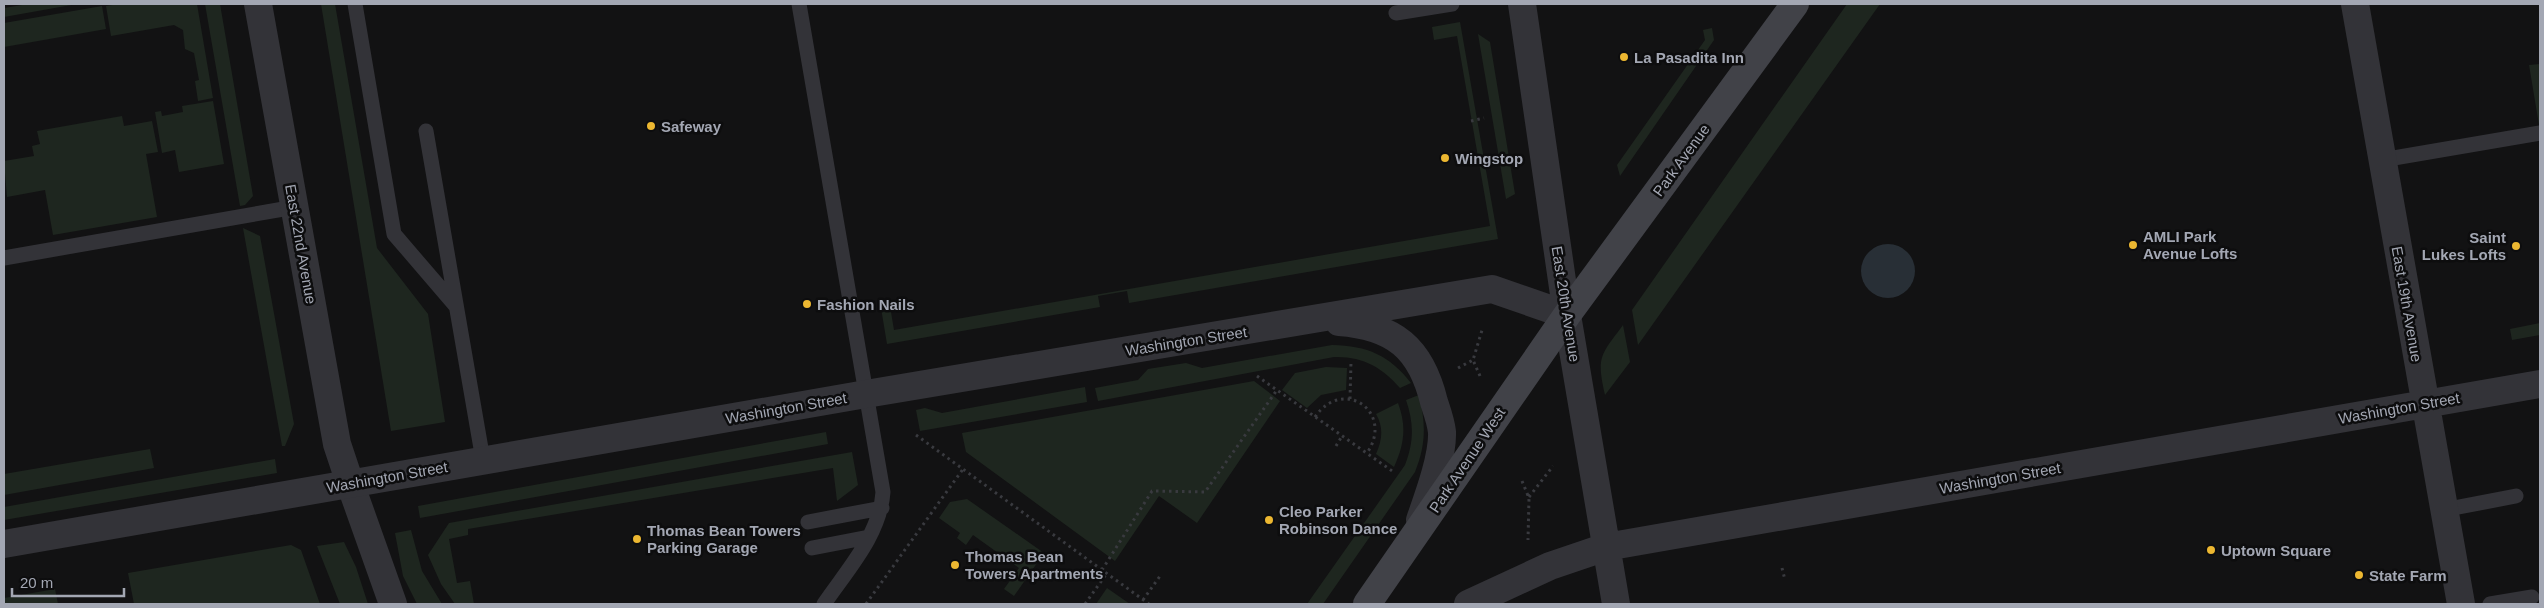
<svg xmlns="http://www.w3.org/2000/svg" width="2544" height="608" font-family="Helvetica,sans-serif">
<rect width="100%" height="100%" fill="#121213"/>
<path fill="#1e261f" d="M28,4h49l-73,13v-9z
M119,4h78l16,94 -15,3 -3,-20 4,-1 -5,-27 -9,-4 -2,-19 -9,-5 -63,11 -5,-30z
M205,4h15l33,192 -8,9 -5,1z
M321,4h14l42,244 51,66 17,108 -54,9z
M1847,4h33l-242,341 -6,-35z
M102,6l4,23 -102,18v-24z
M1460,22l38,217 -369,64 -2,-12 -29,5 2,11 -213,37 -6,-36 9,-2 4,24 596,-104 -33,-190 -23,4 -2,-13z
M1712,28l2,12 -94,136 -3,-11 88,-125 -2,-10z
M1478,34l12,8 25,152 -9,5z
M2540,64v61h-1l-10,-60z
M213,101l11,63 -45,8 -4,-22 -13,3 -7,-41 6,-1 1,5 21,-4 -1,-6z
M122,116l2,10 28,-5 6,31 -12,2 11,63 -104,18 -8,-45 -38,7 -3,-36 30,-5 -2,-10 8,-2 -3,-13z
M243,228l17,8 34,188 -9,22h-3z
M2540,323v12l-28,5 -2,-11z
M1623,325l7,37 -25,33c-9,-39 -4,-40 18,-70z
M1332,345c36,1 57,10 79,38l-11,5c-18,-21 -38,-32 -66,-31l-236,44 -3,-13 43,-8 10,-11 38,-6 16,5z
M1326,367l21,1 -1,22 -25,5 -14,13 -25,-18 13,-17z
M1254,381l26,20 -83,122 -38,-27 -44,65 -149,-109 -4,-19z
M1085,387l2,15 -167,29 -4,-21 9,-2 17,5z
M1419,395c7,29 7,50 -4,77l-92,132h-16l98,-139c9,-23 9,-42 1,-65z
M1398,403c9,24 6,42 -4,64l-18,-13c6,-14 8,-26 0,-40z
M826,432l2,12 -408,74 -2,-12z
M150,449l4,19 -150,27v-21z
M852,452l6,33 -21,16 -4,-33 -365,61v6l-19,4 8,44 13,-2 4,23h-19l-14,-20 -13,-29 21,-32z
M275,459l2,14 -273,47v-13z
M967,499l77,54 -30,43 -10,-7 15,-21 -46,-33 -7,10 -9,-7 3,-5 -21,-15 11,-16z
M411,530l11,41 20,33h-25l-14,-28 -8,-43z
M344,542l12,25 12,37h-28l-23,-58z
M291,545l10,5 19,54h-186l-6,-31z
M1107,588l23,16h-34z
M55,589l3,15h-54v-6z"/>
<path fill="#282f36" d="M1861 271a27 27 0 1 1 54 0a27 27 0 1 1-54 0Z"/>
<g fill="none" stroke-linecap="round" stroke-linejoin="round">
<path stroke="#393a3f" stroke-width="3" stroke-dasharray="2.5 4" stroke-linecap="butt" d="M1471,121l13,-3
M1458,368l15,-8
M1257,376l138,97
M1480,376l-7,-16 10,-33
M1350,399l1,-37
M1315,417c28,-41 80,-5 52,36
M916,435l233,169
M1336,446l6,-10
M1522,481l7,17 -1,42
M1529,497l24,-31
M1782,568l3,12
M1102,570l50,-79 53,1 72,-102
M1143,600l17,-24
M866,604l97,-135
M1085,604l22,-31"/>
<path stroke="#333338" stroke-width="15" d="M355,4l39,230 61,71
M799,4l84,488c-3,43 -36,78 -59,112
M1396,13l56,-9
M426,131l57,329
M2382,160l158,-27
M4,258l291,-51
M2443,510l73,-14
M808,522l74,-14
M812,548l57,-11
M2490,604l42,-7"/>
<path stroke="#333338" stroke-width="28" d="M350,483l43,121"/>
<path stroke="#333338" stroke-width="28" d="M258,4l79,440 13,39
M1522,4l45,311 49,289
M2355,4l106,600
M1339,322c55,4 82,26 95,80 3,9 7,20 8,30 1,25 -14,65 -22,88
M4,544l862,-150 626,-105 75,26
M1468,604l82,-38 56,-19 934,-163"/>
<path stroke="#414248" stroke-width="28" d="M1367,604l200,-289 228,-311"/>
</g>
<g fill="#ecb731" stroke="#0d0d0e" stroke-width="2">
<circle cx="1624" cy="57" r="5"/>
<circle cx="651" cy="126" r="5"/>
<circle cx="1445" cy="158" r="5"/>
<circle cx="2133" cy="245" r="5"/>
<circle cx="2516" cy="246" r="5"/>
<circle cx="807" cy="304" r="5"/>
<circle cx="1269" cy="520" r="5"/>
<circle cx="637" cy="539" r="5"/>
<circle cx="2211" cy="550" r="5"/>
<circle cx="955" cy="565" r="5"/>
<circle cx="2359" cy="575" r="5"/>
</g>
<g text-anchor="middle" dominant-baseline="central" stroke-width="5" stroke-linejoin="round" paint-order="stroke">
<g font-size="15" font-weight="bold" fill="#a3a7b3" stroke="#0d0d0e" text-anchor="start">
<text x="1634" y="57">La Pasadita Inn</text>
<text x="661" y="126">Safeway</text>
<text x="1455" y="158">Wingstop</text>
<text x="2143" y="236">AMLI Park<tspan x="2143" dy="17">Avenue Lofts</tspan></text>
<text x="2506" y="237" text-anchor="end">Saint<tspan x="2506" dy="17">Lukes Lofts</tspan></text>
<text x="817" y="304">Fashion Nails</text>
<text x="1279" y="511">Cleo Parker<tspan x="1279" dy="17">Robinson Dance</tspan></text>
<text x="647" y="530">Thomas Bean Towers<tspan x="647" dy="17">Parking Garage</tspan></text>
<text x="2221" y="550">Uptown Square</text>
<text x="965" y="556">Thomas Bean<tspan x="965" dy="17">Towers Apartments</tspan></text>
<text x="2369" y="575">State Farm</text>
</g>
<g font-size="15" fill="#a3a7b3" stroke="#0d0d0e">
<text transform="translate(1681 160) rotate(-54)">Park Avenue</text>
<text transform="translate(301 244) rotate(80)">East 22nd Avenue</text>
<text transform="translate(1566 304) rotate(81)">East 20th Avenue</text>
<text transform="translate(2407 304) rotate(80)">East 19th Avenue</text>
<text transform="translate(1186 341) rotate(-9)">Washington Street</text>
<text transform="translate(786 408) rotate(-10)">Washington Street</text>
<text transform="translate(2399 408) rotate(-10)">Washington Street</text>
<text transform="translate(1467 460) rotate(-56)">Park Avenue West</text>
<text transform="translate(387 477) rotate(-10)">Washington Street</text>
<text transform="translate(2000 478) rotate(-10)">Washington Street</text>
</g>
</g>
<rect width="2544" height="608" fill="none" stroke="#a3a7b3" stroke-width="10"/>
<path d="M12 588v8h112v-8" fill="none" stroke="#a3a7b3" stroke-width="2.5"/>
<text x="20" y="588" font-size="15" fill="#a3a7b3" stroke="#0d0d0e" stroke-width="4" paint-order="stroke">20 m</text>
</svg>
